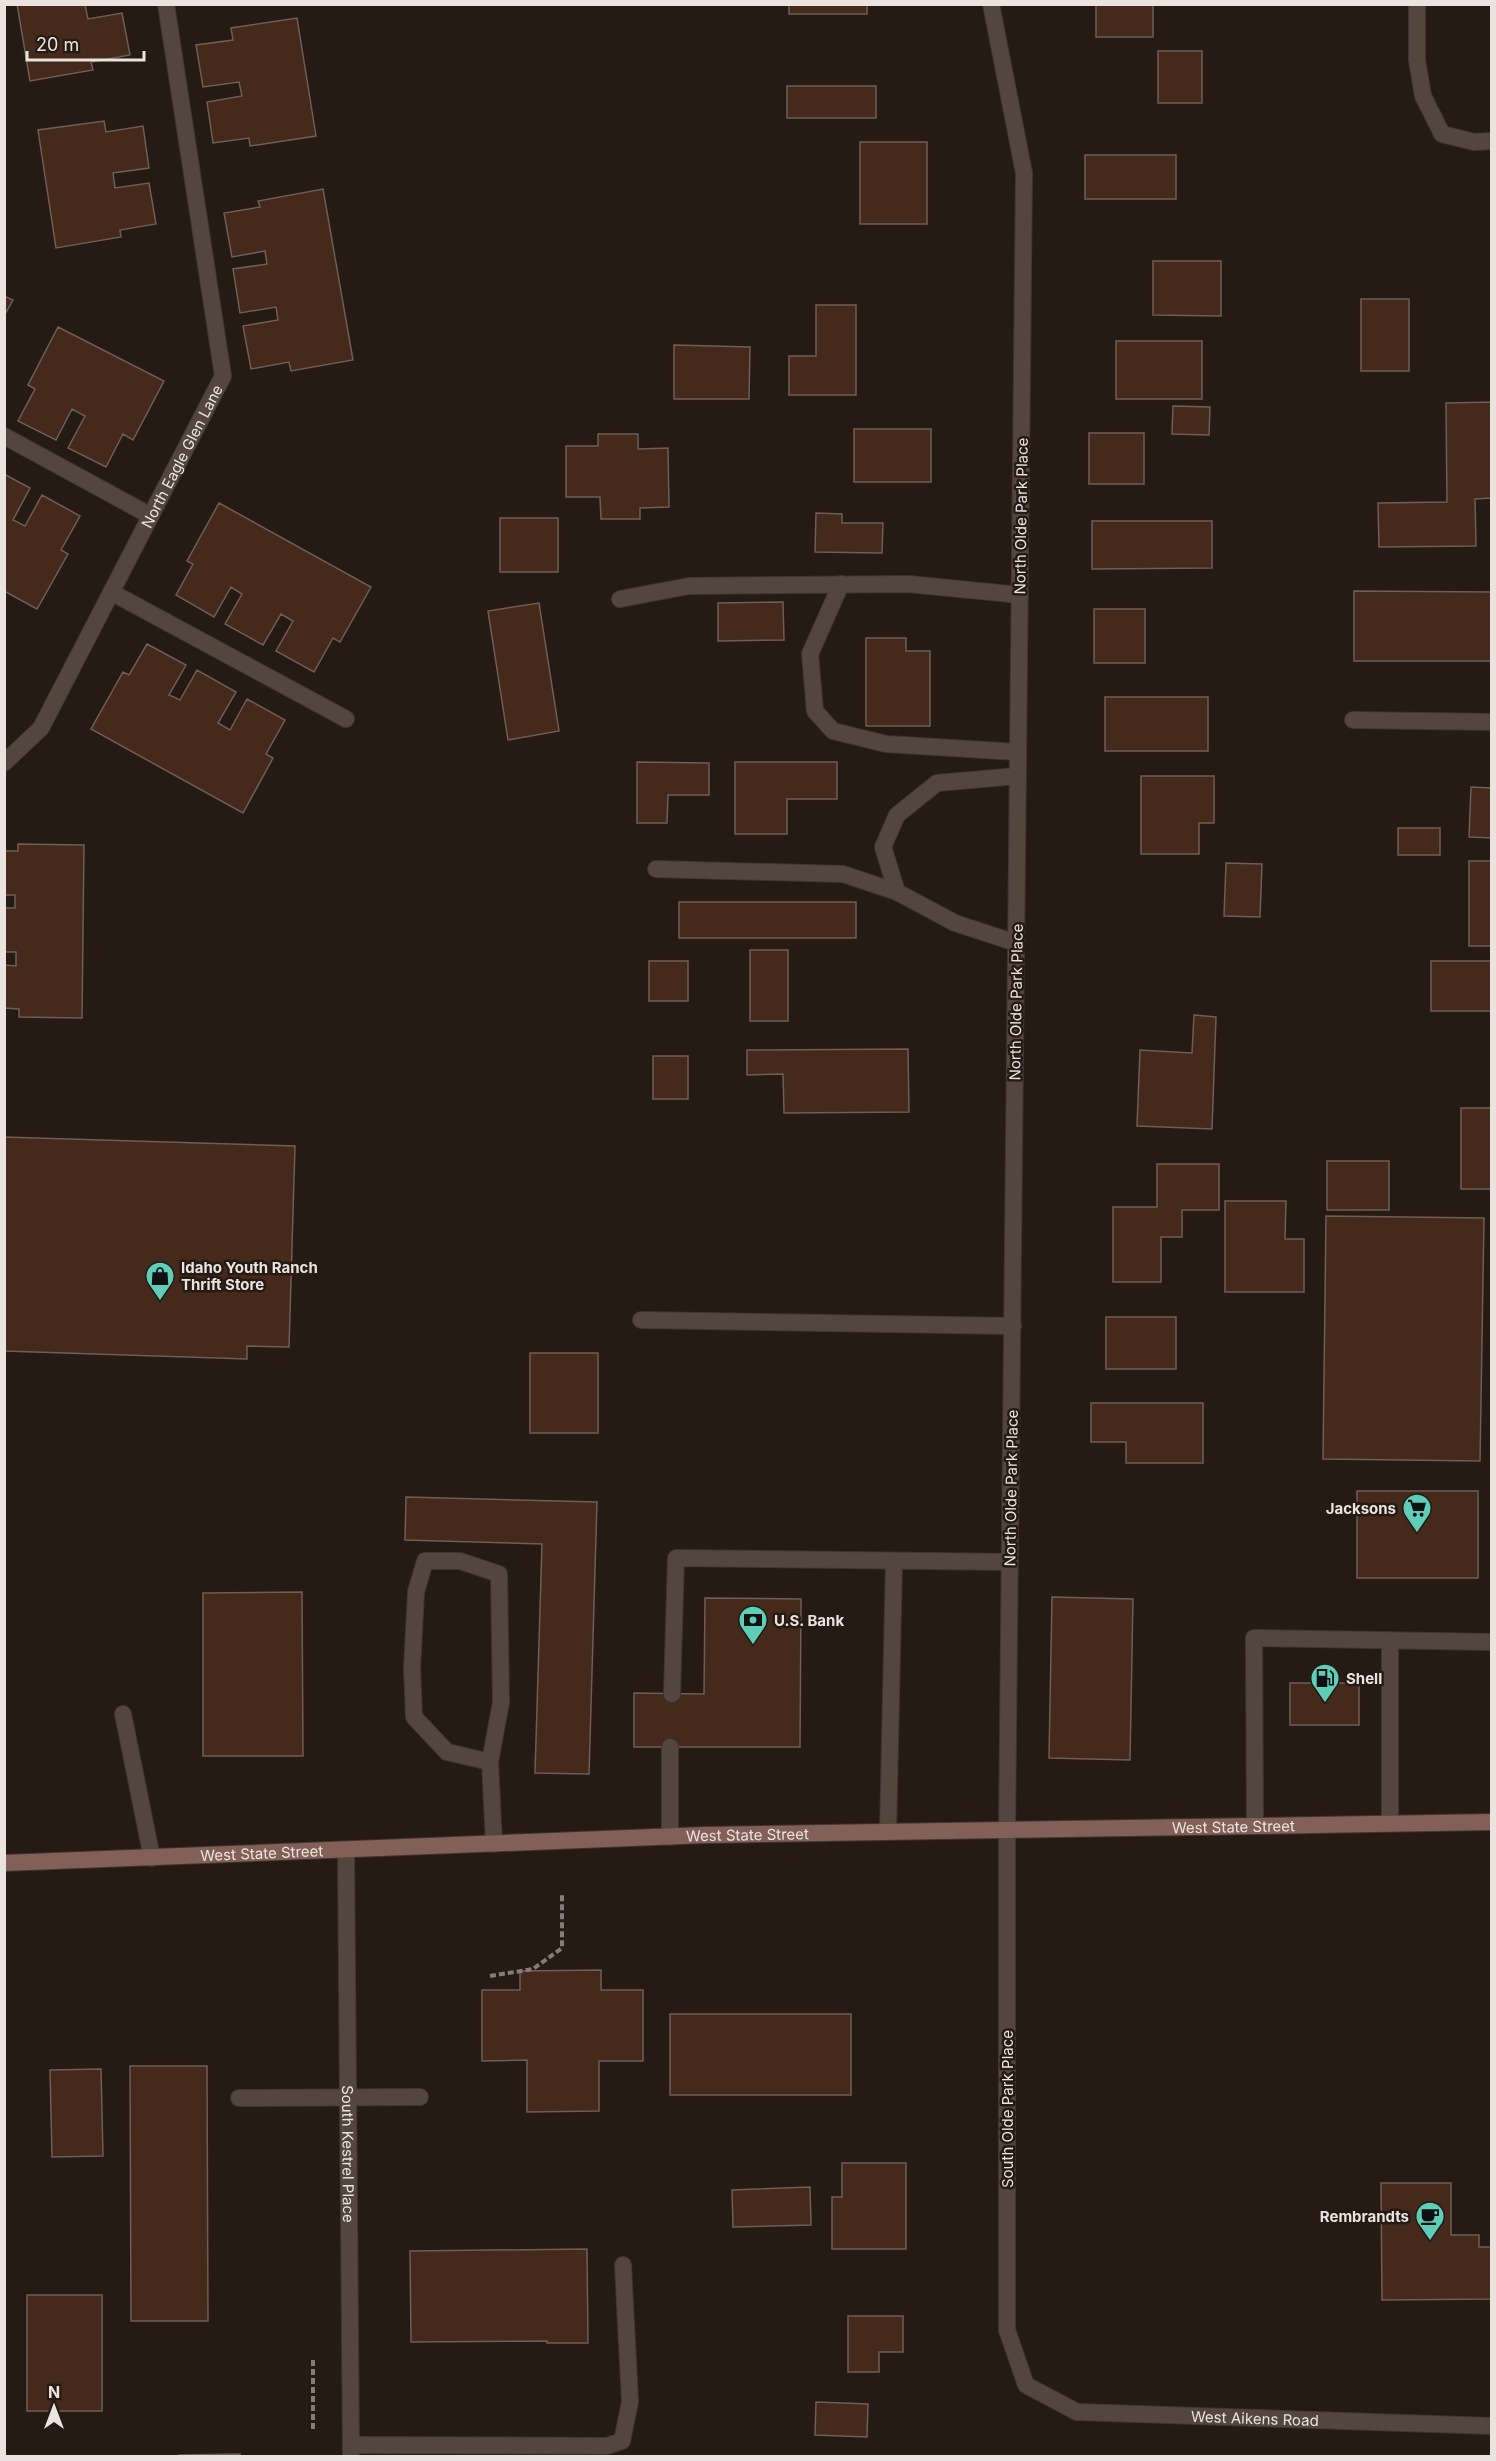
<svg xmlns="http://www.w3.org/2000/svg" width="1496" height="2461" font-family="Inter,sans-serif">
<rect width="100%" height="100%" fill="#261a14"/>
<path fill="#45291b" stroke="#6d5e57" stroke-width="1.5" d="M17,4h71l-3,1 3,14 34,-6 8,42 -39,7 2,8 -63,11z
M789,4h78v10h-78z
M1096,4h57v33h-57z
M297,18l19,118 -66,10 -1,-8 -36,5 -6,-41 35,-6 -3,-14 -36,5 -7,-42 37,-5 -2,-12z
M1158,51h44v52h-44z
M787,86h89v32h-89z
M104,121l2,11 37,-6 6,42 -36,5 2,15 34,-5 7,41 -36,6 1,7 -65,11 -18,-118z
M860,142h67v82h-67z
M1085,155h91v44h-91z
M323,189l30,171 -62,11 -2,-9 -38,7 -8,-43 35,-6 -2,-13 -36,6 -7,-44 34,-5 -2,-13 -33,6 -8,-44 36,-6 -2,-6z
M1153,261h68v55l-68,-1z
M4,296l9,4 -9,16z
M1361,299h48v72h-48z
M816,305h40v90h-67v-39h27z
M58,327l106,54 -31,59 -10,-6 -17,33 -38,-19 17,-32 -13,-7 -16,31 -38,-19 17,-32 -7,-4z
M1116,341h86v58h-86z
M674,345l76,2 -1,52h-75z
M1492,402v96l-17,1 1,47 -97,1 -1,-44 69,-1 -1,-99z
M1173,406l37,1 -1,28 -37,-1z
M854,429h77v53h-77z
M1089,433h55v51h-55z
M598,434h40v15l30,-1 1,59 -29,1v11h-39l-1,-22h-34v-51h32z
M4,474l26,14 -17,32 12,6 17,-31 38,21 -19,34 7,4 -31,55 -33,-18z
M219,503l152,84 -31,55 -7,-4 -19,34 -38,-21 17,-30 -12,-7 -18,31 -38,-21 17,-30 -11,-7 -17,30 -38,-22 17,-31 -6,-3z
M816,513l26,1v9h41l-1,30 -67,-1z
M500,518h58v54h-58z
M1092,521h120v47l-120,1z
M1354,591l138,1v69h-138z
M783,602l1,38 -66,1v-38z
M539,603l20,128 -51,9 -20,-129z
M1094,609h51v54h-51z
M866,638h40v13h24v75h-64z
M147,644l39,21 -17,30 11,5 17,-30 39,22 -18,31 12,7 17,-31 38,21 -19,34 7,4 -30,55 -152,-84 32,-57 6,3z
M1105,697h103v54h-103z
M637,762l72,1v32h-41l-1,28h-30z
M735,762h102v37h-50v35h-52z
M1141,776h73v47h-15v31h-58z
M1471,787l21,1v50l-23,-1z
M1398,828h42v27h-42z
M18,844l66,1 -2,173 -63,-1v-8l-15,-1v-43l12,1v-14h-12v-44h11v-13h-11v-44h14z
M1469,861h23v85h-23z
M1226,863l36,1 -2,53 -36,-1z
M679,902h177v36h-177z
M750,950h38v71h-38z
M649,961h39v40h-39z
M1431,961h61v50h-61z
M1194,1015l22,2 -4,112 -75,-3 3,-76 52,3z
M908,1049l1,63 -125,1 -1,-39 -36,1v-25z
M653,1056h35v43h-35z
M1461,1108h31v81h-31z
M4,1137l291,9 -6,201 -42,-1v13l-243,-8z
M1327,1161h62v49h-62z
M1157,1164h62v46h-37v27h-21v45h-48v-75h44z
M1225,1201h61l-1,38h19v53h-79z
M1326,1216l158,2 -4,243 -157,-2z
M1106,1317h70v52h-70z
M530,1353h68v80h-68z
M1091,1403h112v60h-77v-21h-35z
M1357,1491h121v87h-121z
M406,1497l191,5 -8,272 -54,-1 7,-229 -137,-4z
M302,1592l1,164h-100v-163z
M1052,1597l81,2 -3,161 -81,-2z
M705,1598l96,1 -1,148h-166v-54l70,1z
M1290,1683h69v42h-69z
M601,1970v20h42v71h-44v50l-72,1v-52l-45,1v-71h38v-19z
M670,2014h181v81h-181z
M130,2066h77l1,255h-77z
M101,2069l2,87 -51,1 -2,-87z
M842,2163h64v86h-74v-52h10z
M1381,2183h70v52h28v12h13v52l-110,1z
M810,2187l1,38 -78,2 -1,-37z
M587,2249l1,94h-41v-2l-136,1 -1,-91z
M27,2295h75v116h-75z
M848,2316h55v36h-24v20h-31z
M816,2402l52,2 -1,33 -52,-2z
M240,2454v2h-61v-1z"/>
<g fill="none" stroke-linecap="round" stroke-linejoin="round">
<g stroke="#3f3632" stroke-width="18">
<path id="service" d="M991,4l33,169
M1417,4v56l6,36 19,38 32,8 18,-1
M4,436l147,80
M841,584l-31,70 5,57 18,20 53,13 132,8
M111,592l235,127
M620,599l69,-13 219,-2 112,11
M1353,720l139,2
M656,869l187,5 54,18
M1016,943l-61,-20 -58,-31 -14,-45 14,-32 40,-32 81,-7
M641,1320l372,6
M1390,1640v183
M672,1694l4,-136 334,4
M123,1714l29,144
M490,1762l-43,-10 -33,-35 -2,-49 4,-76 9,-31h35l39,13 2,128 -11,60 4,82
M1255,1826l-1,-188 238,4
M888,1832l6,-270
M670,1837v-90
M239,2098l181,-1
M351,2445l256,1 15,-5 8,-39 -7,-137"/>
</g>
<g stroke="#3f3632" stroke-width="18">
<g id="minor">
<path id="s1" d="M1024,173l-17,1657v500l19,55 51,27 415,14"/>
<path id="s2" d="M4,763l37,-35 182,-352 -57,-372"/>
<path id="s3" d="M346,1851l5,605"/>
</g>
</g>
<g stroke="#3f3632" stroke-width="18">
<g id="secondary">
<path id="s4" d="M4,1863l701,-28 787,-13"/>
</g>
</g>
<path stroke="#867b76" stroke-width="4" stroke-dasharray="6 3" stroke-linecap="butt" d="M490,1976l43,-7 29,-21v-54
M313,2360v70"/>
<use href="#service" stroke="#53463f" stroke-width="16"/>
<use href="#minor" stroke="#53463f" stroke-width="16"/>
<use href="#secondary" stroke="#826057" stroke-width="16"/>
</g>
<defs>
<g id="shop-pin" transform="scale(1.5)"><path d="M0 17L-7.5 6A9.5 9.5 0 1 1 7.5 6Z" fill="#5dceb8" stroke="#261a14"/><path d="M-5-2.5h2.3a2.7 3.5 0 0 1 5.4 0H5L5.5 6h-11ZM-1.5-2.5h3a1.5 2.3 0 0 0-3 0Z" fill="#111"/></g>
<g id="supermarket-pin" transform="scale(1.5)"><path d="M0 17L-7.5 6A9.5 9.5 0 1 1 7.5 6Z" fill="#5dceb8" stroke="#261a14"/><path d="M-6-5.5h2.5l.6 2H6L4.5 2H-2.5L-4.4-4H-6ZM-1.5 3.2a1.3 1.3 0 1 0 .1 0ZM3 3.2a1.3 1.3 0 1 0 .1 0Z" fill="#111"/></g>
<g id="bank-pin" transform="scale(1.5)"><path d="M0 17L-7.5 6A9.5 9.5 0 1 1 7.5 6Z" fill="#5dceb8" stroke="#261a14"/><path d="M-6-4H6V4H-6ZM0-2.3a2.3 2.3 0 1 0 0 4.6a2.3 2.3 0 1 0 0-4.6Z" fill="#111"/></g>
<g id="fuel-pin" transform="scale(1.5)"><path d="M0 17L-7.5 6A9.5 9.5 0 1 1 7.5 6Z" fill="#5dceb8" stroke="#261a14"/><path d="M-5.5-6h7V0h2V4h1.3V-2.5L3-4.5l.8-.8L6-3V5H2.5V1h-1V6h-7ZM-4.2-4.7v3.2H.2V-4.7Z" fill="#111"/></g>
<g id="cafe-pin" transform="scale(1.5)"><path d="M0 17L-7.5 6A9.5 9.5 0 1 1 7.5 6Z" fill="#5dceb8" stroke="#261a14"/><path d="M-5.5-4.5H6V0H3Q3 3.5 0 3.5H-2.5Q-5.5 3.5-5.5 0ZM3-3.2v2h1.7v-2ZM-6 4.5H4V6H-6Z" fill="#111"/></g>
</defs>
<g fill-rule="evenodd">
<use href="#shop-pin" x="160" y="1276"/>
<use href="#supermarket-pin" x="1417" y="1508"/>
<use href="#bank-pin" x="753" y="1620"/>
<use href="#fuel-pin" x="1325" y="1678"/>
<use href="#cafe-pin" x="1430" y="2216"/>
</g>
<g text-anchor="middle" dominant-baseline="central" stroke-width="5" stroke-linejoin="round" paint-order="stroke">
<g font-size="15" fill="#ebe3de" stroke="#261a14">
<text stroke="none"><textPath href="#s2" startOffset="357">North Eagle Glen Lane</textPath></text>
<text transform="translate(1021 516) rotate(-89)">North Olde Park Place</text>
<text transform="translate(1016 1002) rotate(-89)">North Olde Park Place</text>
<text transform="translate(1011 1488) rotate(-89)">North Olde Park Place</text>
<text stroke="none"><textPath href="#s4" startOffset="1230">West State Street</textPath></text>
<text stroke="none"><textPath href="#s4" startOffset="744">West State Street</textPath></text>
<text stroke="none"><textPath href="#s4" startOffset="258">West State Street</textPath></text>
<text transform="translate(1007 2109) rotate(-90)">South Olde Park Place</text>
<text stroke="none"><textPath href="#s3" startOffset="303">South Kestrel Place</textPath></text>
<text stroke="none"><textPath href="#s1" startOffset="2451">West Aikens Road</textPath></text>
</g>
<g font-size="15" font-weight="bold" fill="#ebe3de" stroke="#261a14" text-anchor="start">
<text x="181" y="1267">Idaho Youth Ranch<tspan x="181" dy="17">Thrift Store</tspan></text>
<text x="1396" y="1508" text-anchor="end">Jacksons</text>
<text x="774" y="1620">U.S. Bank</text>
<text x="1346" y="1678">Shell</text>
<text x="1409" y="2216" text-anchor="end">Rembrandts</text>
</g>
</g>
<rect width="1496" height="2461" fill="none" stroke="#ebe3de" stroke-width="12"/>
<g transform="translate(54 2407)" stroke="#261a14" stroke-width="4.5" paint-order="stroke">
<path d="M0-4.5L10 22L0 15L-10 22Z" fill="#ebe3de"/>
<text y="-9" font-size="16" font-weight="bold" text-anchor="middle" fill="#ebe3de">N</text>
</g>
<path d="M27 51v9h117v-9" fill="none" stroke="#ebe3de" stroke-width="3"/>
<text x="36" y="51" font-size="18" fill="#ebe3de" stroke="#261a14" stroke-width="4.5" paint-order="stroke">20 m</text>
</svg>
